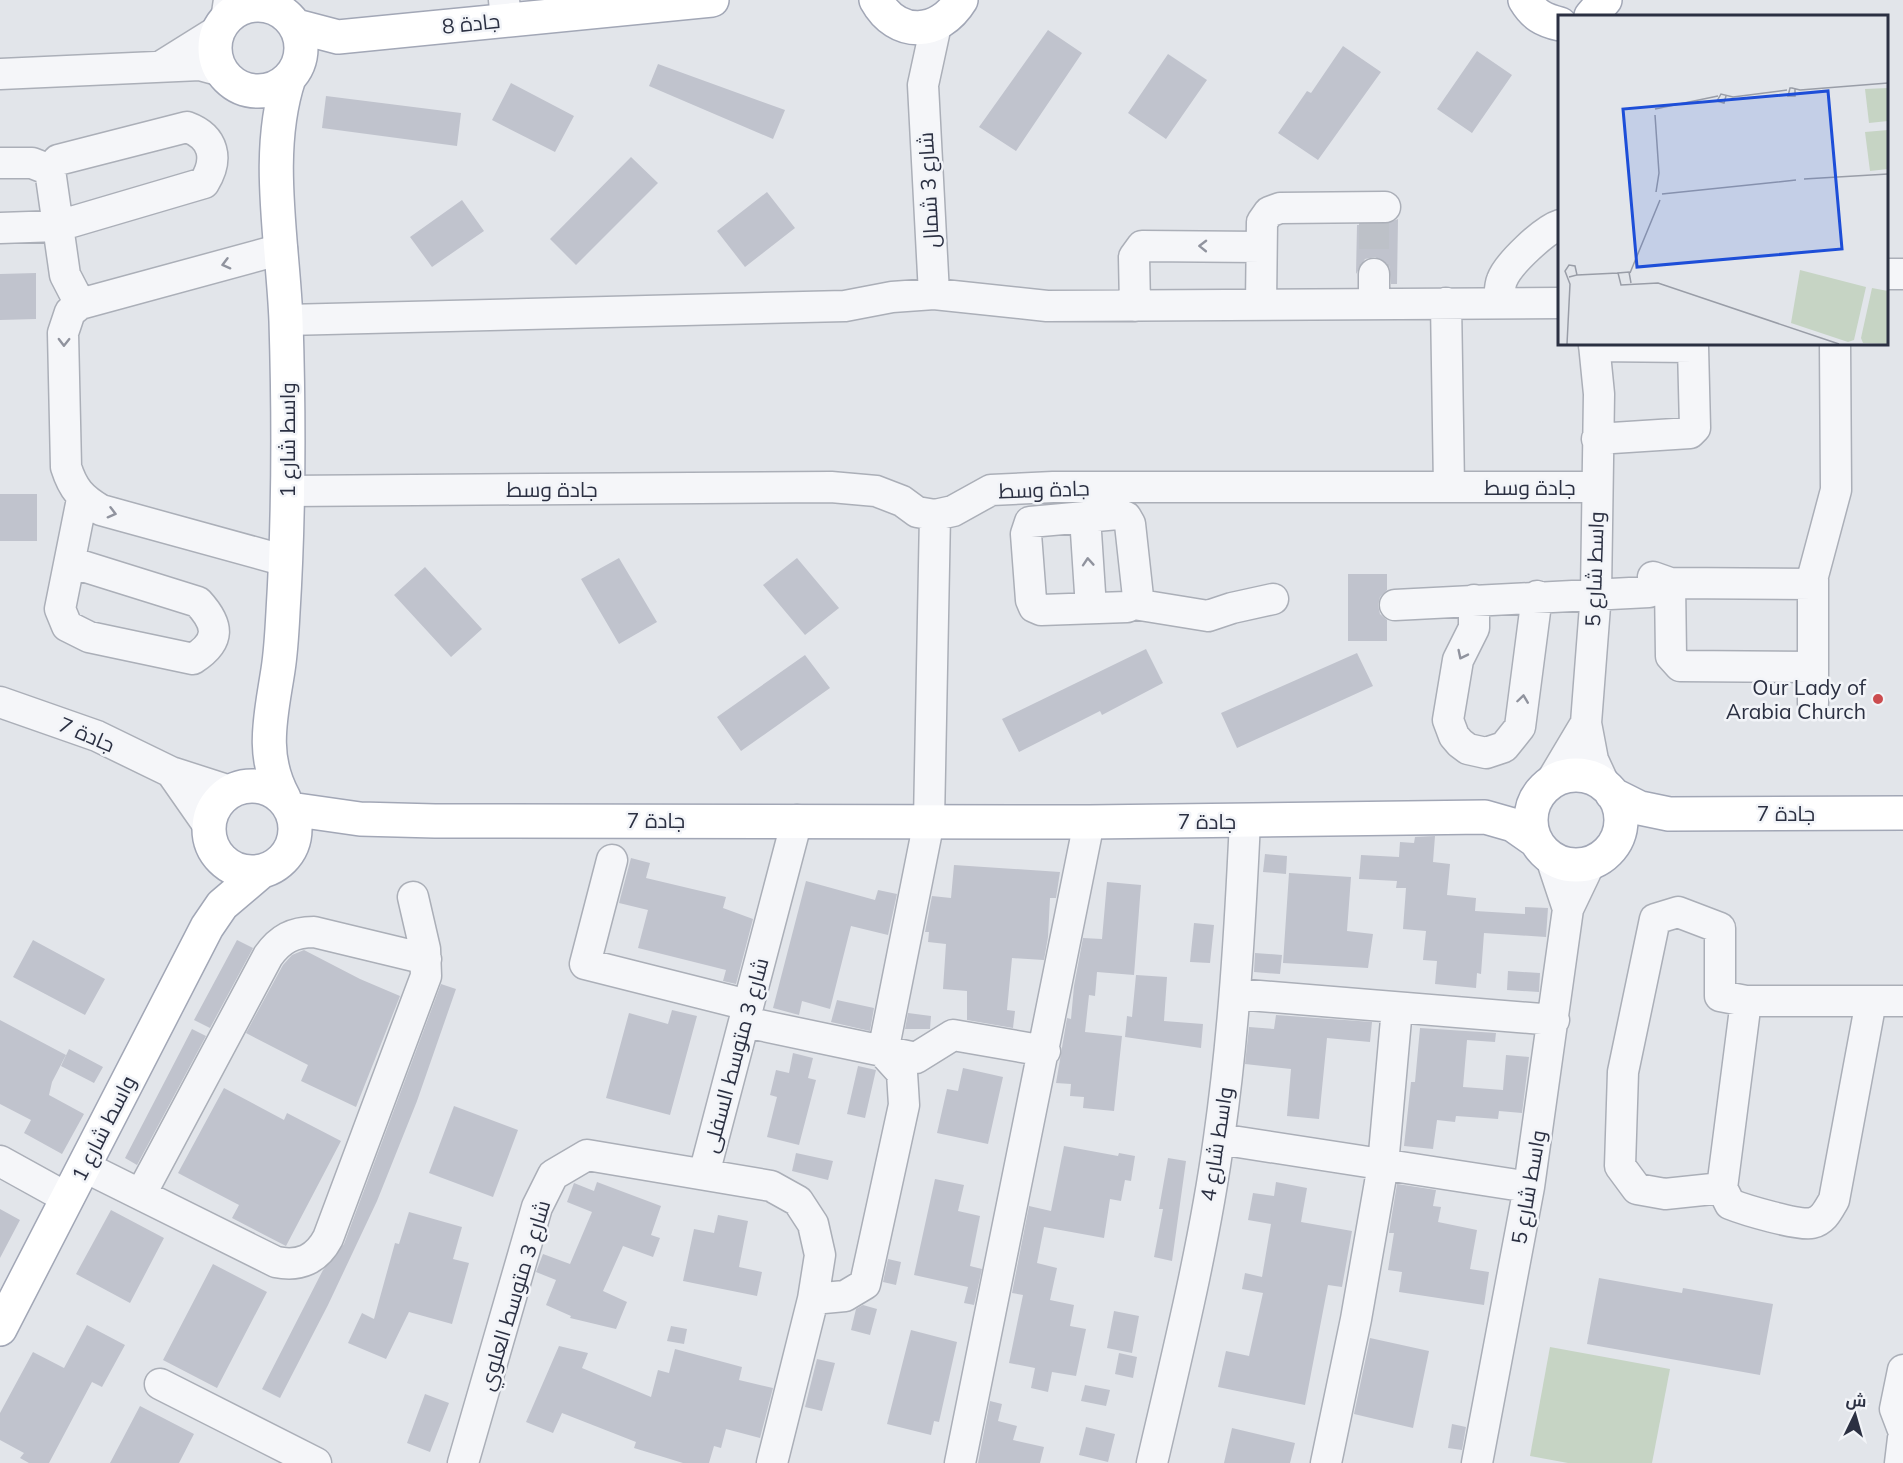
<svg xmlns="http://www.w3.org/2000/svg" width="1903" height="1463" font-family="Mulish,Cairo,sans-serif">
<rect width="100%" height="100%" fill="#e2e5ea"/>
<path fill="#c6d4c4" d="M1550,1347l120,22 -18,94h-84l-38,-7z"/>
<path fill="#c0c3cd" d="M1048,30l34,23 -66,98 -37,-24z
M1343,46l38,26 -63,88 -40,-27 29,-42 4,2z
M1477,51l35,24 -40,58 -35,-24z
M1168,54l39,26 -41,59 -38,-26z
M658,64l127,46 -12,29 -124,-53z
M511,83l63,33 -19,36 -63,-32z
M326,96l135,17 -4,33 -135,-18z
M631,157l27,26 -82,82 -26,-26z
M767,192l28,36 -50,39 -28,-36z
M462,200l22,31 -52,36 -22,-30z
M1398,219l-1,65h-6l-2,-19 -14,-8 -10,2 -9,15 1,-49 28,-1z
M36,273v46l-36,1v-46z
M0,494h37v47h-37z
M619,558l38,64 -38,22 -38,-65z
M797,558l42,50 -34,27 -42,-50z
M425,567l57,62 -31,28 -57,-62z
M1348,574h39v16l-7,7 -2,8 2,9 7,6v21h-39z
M1146,649l17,34 -61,32 -2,-4 -81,41 -17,-33z
M1357,653l16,33 -136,62 -16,-35z
M805,655l25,33 -89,63 -24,-34z
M1435,836l-2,26 17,2 -3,31 29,3 -1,13 50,3v-7l23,1 -2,29 -62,-4 -3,41 -4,-1 -1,15 -41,-4 2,-23 -14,-1 3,-29 -23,-2 3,-41h-10l1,-7 -38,-2 2,-24 38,2 1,-15 14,1 1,-6z
M1265,854l22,2 -1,18 -23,-2z
M631,858l19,5 -4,15 80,19 -3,11 30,11 -17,65 -13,-3 3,-11 -88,-22 10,-38 -29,-7z
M954,865l106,7 -4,26h-6l-2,39 -4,23 -32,-2 -5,52 8,1 -2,17 -46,-8v-29l-24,-2 3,-45 -18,-2 1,-10h-4l7,-36 19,2z
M1289,873l62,4 -4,54 26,3 -5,34 -85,-5z
M806,881l69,19 3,-10 19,4 -9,41 -37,-9 -21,83 -28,-8 -3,14 -26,-7z
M1107,882l34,3 -7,90 -37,-3 -2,24 -6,-1 -4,37 37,4 -8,75 -31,-3 1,-11 -14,-1 1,-12 -15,-1 11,-65 4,1 3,-33 9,-48 19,1z
M1194,923l20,2 -4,38 -20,-1z
M33,940l72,39 -20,36 -72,-38z
M237,940l16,8 -43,80 -16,-8z
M304,950l56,29 40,17 -44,111 -55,-26 7,-16 -62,-32 37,-68 9,-10z
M1255,953l27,2 -2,19 -26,-2z
M1508,971l32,2 -1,19 -32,-2z
M1136,975l31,2 -3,44 39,3 -2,24 -76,-11 2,-21 5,1z
M441,984l15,5 -39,112 -40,100 -49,104 -48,93 -18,-9 61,-119 21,-26z
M837,1000l37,8 -4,23 -39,-9z
M672,1010l25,6 -27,99 -64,-17 23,-85 39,11z
M908,1013l23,3 -1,13h-25z
M1276,1015l96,7 -2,20 -43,-4 -8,81 -32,-3 4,-47 -46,-5 4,-37 25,2z
M0,1020l66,35 -14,27 -3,13 35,19 -22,40 -38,-21 7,-13 -31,-16z
M1420,1028l76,5 -1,9 -28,-2 -4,47 40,3 3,-35 23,2 -7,56 -23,-2 -1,8 -42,-3 -1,6 -18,-2 -4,29 -29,-3 7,-64h4z
M192,1029l14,7 -69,129 -12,-7z
M69,1049l34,18 -9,16 -33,-17z
M793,1053l20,5 -5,20 8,2 -17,65 -32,-8 10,-40 -7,-2 6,-25 13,3z
M858,1066l18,4 -11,48 -18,-4z
M963,1068l40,9 -15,67 -51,-11 10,-44 11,2z
M224,1088l60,32 3,-7 54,28 -55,105 -54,-28 7,-13 -61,-32z
M454,1106l64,24 -25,67 -64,-24z
M1064,1146l54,10 1,-3 16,3 -4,25 -6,-1 -4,21 -11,-2 -6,39 -60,-11 -7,36 20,5 -7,32 24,5 -4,21 16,3 -10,47 -24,-4 -4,20 -17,-4 4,-20 -26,-5 14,-68 -11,-2 17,-87 22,5z
M796,1153l37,8 -5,19 -36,-9z
M1168,1158l18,3 -14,100 -18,-4 9,-48h-4z
M935,1179l29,6 -6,26 22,5 -10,50 12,3 -8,36 -10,-2 4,-16 -54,-12z
M597,1182l64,24 -10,29 9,3 -7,19 -30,-11 -20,45 24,11 -11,27 -46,-11 1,-2 -25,-11 10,-25 -20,-8 7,-18 27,10 22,-52 -25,-10 7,-19 20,8z
M1276,1182l31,6 -6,34 51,9 -10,56 -14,-2 -23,120 -87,-18 8,-36 23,5 14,-63 -21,-4 3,-16 17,4 9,-53 -23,-4 5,-27 21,3z
M1397,1184l39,6 -3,16 8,1 -3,15 39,8 -7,39 19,3 -5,33 -85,-13 3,-20 -14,-2 6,-37h-5z
M0,1209l20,11 -20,38z
M111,1210l53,28 -34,65 -54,-29z
M409,1212l53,15 -9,32 16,4 -17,61 -43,-12 -23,47 -38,-16 14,-30 12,6 21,-76 4,1z
M718,1215l30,6 -9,46 23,5 -5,24 -74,-15 11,-52 20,4z
M888,1259l13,3 -5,23 -13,-3z
M213,1264l54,28 -50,96 -54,-28z
M1599,1278l83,15 1,-5 90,16 -13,71 -173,-31z
M863,1305l14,4 -7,26 -19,-5 5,-21z
M1114,1311l25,5 -7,37 -25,-5z
M87,1325l38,20 -23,42 -10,-5 -43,81h-20l-9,-5 4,-5 -24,-13v-27l33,-61 31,16z
M671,1326l16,3 -3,15 -17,-3z
M911,1330l46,12 -18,80 -5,-1 -3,14 -44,-11z
M1370,1338l59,13 -16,77 -59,-14z
M559,1346l29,7 -6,15 69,29 7,-27 11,3 6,-24 67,18 -3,13 34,8 -13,50 -34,-9 -5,19 -7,-2 -5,17h-26l-49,-15 2,-6 -74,-29 -9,20 -27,-11z
M1119,1353l18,4 -4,21 -18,-4z
M817,1359l18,4 -13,48 -17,-4z
M1085,1385l25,5 -4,16 -25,-5z
M425,1394l24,9 -19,49 -23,-9z
M990,1401l12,3 -4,17 19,5 -4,14 31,7 -4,16h-62z
M140,1406l54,28 -15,29h-69z
M1452,1424l14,3 -4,23 -14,-2z
M1086,1427l29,7 -7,28 -29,-7z
M1232,1428l63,15 -5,20h-66z"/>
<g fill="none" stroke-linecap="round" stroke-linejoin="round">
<path stroke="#bdc1c8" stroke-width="30" stroke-dasharray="30 15" stroke-linecap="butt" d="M1374,219v55"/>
<g stroke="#abafb8" stroke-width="33">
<path id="minor" d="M265,0l9,8
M504,0l2,19
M226,20l3,-20
M163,65l56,-35
M0,74l200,-9 22,6
M0,163h32l18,7
M0,228l58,-2 -8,-56 8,-10 129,-33c27,10 32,32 17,56l-146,43 7,49 15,29
M282,249l-202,55 -10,8 -7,21 3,134c7,22 15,31 35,43l185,51
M1374,274v30
M1886,274h17
M934,294l-11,-209 13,-60
M1446,303l3,184
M1499,303c1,-7 0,-16 3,-23 6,-16 42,-50 58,-55
M1261,305l1,-83 7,-10 11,-4 105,-1
M1135,306l-1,-49 8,-11 119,1
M286,320l559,-14 47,-9 42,-3 113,12 513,-3
M1594,344l5,50 -3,199 -10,130 7,37 12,26
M1594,346l99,1 2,81 -5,5 -93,6
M287,491l544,-4 45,4 26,10 15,11 18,3 18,-4 38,-21 62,-3h543
M1118,514l8,3 4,7 8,73 -4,7 -7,3 -86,3 -7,-3 -3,-7 -5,-66 4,-12z
M1085,517l6,91
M70,562l128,40c21,23 23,39 -5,57l-104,-22 -22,-11 -7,-17 22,-110
M1653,577l17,6 143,1
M1670,583l1,73 9,10 133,1
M1474,600v28l-16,32 -10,60 6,16 6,7 8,6 18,4 18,-6 16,-20 17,-131
M1134,604l74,12 24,-8 41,-9
M1395,605l254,-13 21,-9
M0,702l97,34 74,36 59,19
M1813,703v-127l23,-86 -1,-146
M171,772l37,53
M1549,785l37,-62
M1551,858l17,51
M612,860l-27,104 163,41
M1236,994l318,26
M1746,1001l-24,187 8,16c15,6 69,22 82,19 12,-3 16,-13 22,-23l37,-199
M745,1022l171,36 37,-23 92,16
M1219,1139l310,48
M0,1161l67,37
M83,1166l193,96c24,5 41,-3 52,-24l98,-262 -1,-27 -12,-52
M704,1174l93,-354
M1722,1188l-57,6 -28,-5 -17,-23 3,-94 32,-153 23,-7 42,16v68l26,5h157
M141,1194l127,-238c12,-17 25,-24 46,-24l112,27
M813,1299l32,-3 20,-12 39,-179 -2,-32 -19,-21 46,-231 6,-306
M1903,1370l-8,39 8,21
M160,1384l156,79
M463,1463l74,-256 16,-32 34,-20 184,31 27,15 15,23 7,31 -7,44 -41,164
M960,1463l129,-641
M1152,1463c25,-108 52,-216 67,-325 15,-105 21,-211 26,-317
M1326,1463l30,-144 27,-154 14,-157
M1477,1463l52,-276 39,-278 22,-46
M1900,1463l3,-25"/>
</g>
<g stroke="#a2a7b6" stroke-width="36">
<path id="major" d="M876,0c21,38 63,36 85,0
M1525,0c9,15 18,20 35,24
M215 48a43 43 0 1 1 86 0a43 43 0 1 1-86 0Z
M1591,16l14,-16
M296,26l42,11 374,-37
M1531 820a45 45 0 1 1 90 0a45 45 0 1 1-90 0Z
M209 829a43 43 0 1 1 86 0a43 43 0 1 1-86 0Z
M1612,794l28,14 29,6 234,-1
M284,798c-24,-43 -13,-82 -6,-128 3,-19 4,-39 5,-58 6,-97 6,-194 3,-291 -3,-79 -22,-168 3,-243
M290,809l70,10 75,2 654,1 396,-5 28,8 23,16
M0,1329l207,-402 15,-22 40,-34"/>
</g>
<use href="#minor" stroke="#f5f6f9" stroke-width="30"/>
<use href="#major" stroke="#fff" stroke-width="33"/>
</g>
<defs><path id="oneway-chevron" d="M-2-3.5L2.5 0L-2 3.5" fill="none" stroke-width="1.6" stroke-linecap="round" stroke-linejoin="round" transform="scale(1.5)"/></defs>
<g stroke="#90939e">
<use href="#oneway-chevron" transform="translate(1203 246) rotate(-179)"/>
<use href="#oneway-chevron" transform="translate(226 264) rotate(165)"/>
<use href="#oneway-chevron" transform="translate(64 342) rotate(91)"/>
<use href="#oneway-chevron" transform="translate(112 513) rotate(15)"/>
<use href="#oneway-chevron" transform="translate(1088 562) rotate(-94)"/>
<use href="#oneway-chevron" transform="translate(1462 655) rotate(116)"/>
<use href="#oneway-chevron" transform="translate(1523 699) rotate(-82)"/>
</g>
<circle fill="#cb4c4f" stroke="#f2f4f8" stroke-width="2" cx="1878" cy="699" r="6"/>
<g text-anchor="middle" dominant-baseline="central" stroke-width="5" stroke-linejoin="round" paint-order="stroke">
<g font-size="21" fill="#2b3042" stroke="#f2f4f8">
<text transform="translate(471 23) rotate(-6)">جادة 8</text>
<text transform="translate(928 190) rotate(-93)">شارع 3 شمال</text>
<text transform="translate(287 440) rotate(-90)">واسط شارع 1</text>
<text x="1530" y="487">جادة وسط</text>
<text x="552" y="489">جادة وسط</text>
<text transform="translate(1044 489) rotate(-2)">جادة وسط</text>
<text transform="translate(1594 569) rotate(-88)">واسط شارع 5</text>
<text transform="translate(87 734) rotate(23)">جادة 7</text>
<text x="1786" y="813">جادة 7</text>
<text x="656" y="820">جادة 7</text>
<text x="1207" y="821">جادة 7</text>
<text transform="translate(735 1055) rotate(-75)">شارع 3 متوسط السفلى</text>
<text transform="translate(103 1128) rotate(-63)">واسط شارع 1</text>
<text transform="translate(1216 1144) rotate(-81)">واسط شارع 4</text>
<text transform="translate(1528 1187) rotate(-80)">واسط شارع 5</text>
<text transform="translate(514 1295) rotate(-73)">شارع 3 متوسط العلوي</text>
</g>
<g font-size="21" fill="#2b3042" stroke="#f2f4f8" text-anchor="end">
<text x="1866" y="687">Our Lady of<tspan x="1866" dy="24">Arabia Church</tspan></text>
</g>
</g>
<g transform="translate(1558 15)">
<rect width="330" height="330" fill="#e2e5ea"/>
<path d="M330,73v33l-19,2 -4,-34zM330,115v39l-18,2 -5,-39zM242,255l66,17 -12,53 -6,2 -57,-19zM314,273l16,3v53l-25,-1 -2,-5z" fill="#c6d4c4"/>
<path fill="none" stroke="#999da7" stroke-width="1.5" d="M237,74v7h-7l2,-8h2l8,2 88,-7M168,81l-2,7 -7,-2 4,-7 12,3 54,-7M97,94l63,-13M97,100l4,58 -3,19M246,164l84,-5M104,179l134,-14M72,258l30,-73M19,260l41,-2M73,268l-2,-11 -11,1 3,12 37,-2 181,61M9,329l3,-60 -5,-13 4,-6 6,1 2,9 -8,2"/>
<path fill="#1d4ed8" fill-opacity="0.15" stroke="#1d4ed8" stroke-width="3" d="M270,76l14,158 -205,18 -14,-158z"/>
<rect width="330" height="330" fill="none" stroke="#2b3042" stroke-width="3"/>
</g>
<g transform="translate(1855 1415) rotate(5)" stroke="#f2f4f8" stroke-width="4.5" paint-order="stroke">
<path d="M0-4.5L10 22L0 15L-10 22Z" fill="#2b3042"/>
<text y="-9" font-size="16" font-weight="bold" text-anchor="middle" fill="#2b3042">ش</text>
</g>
</svg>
